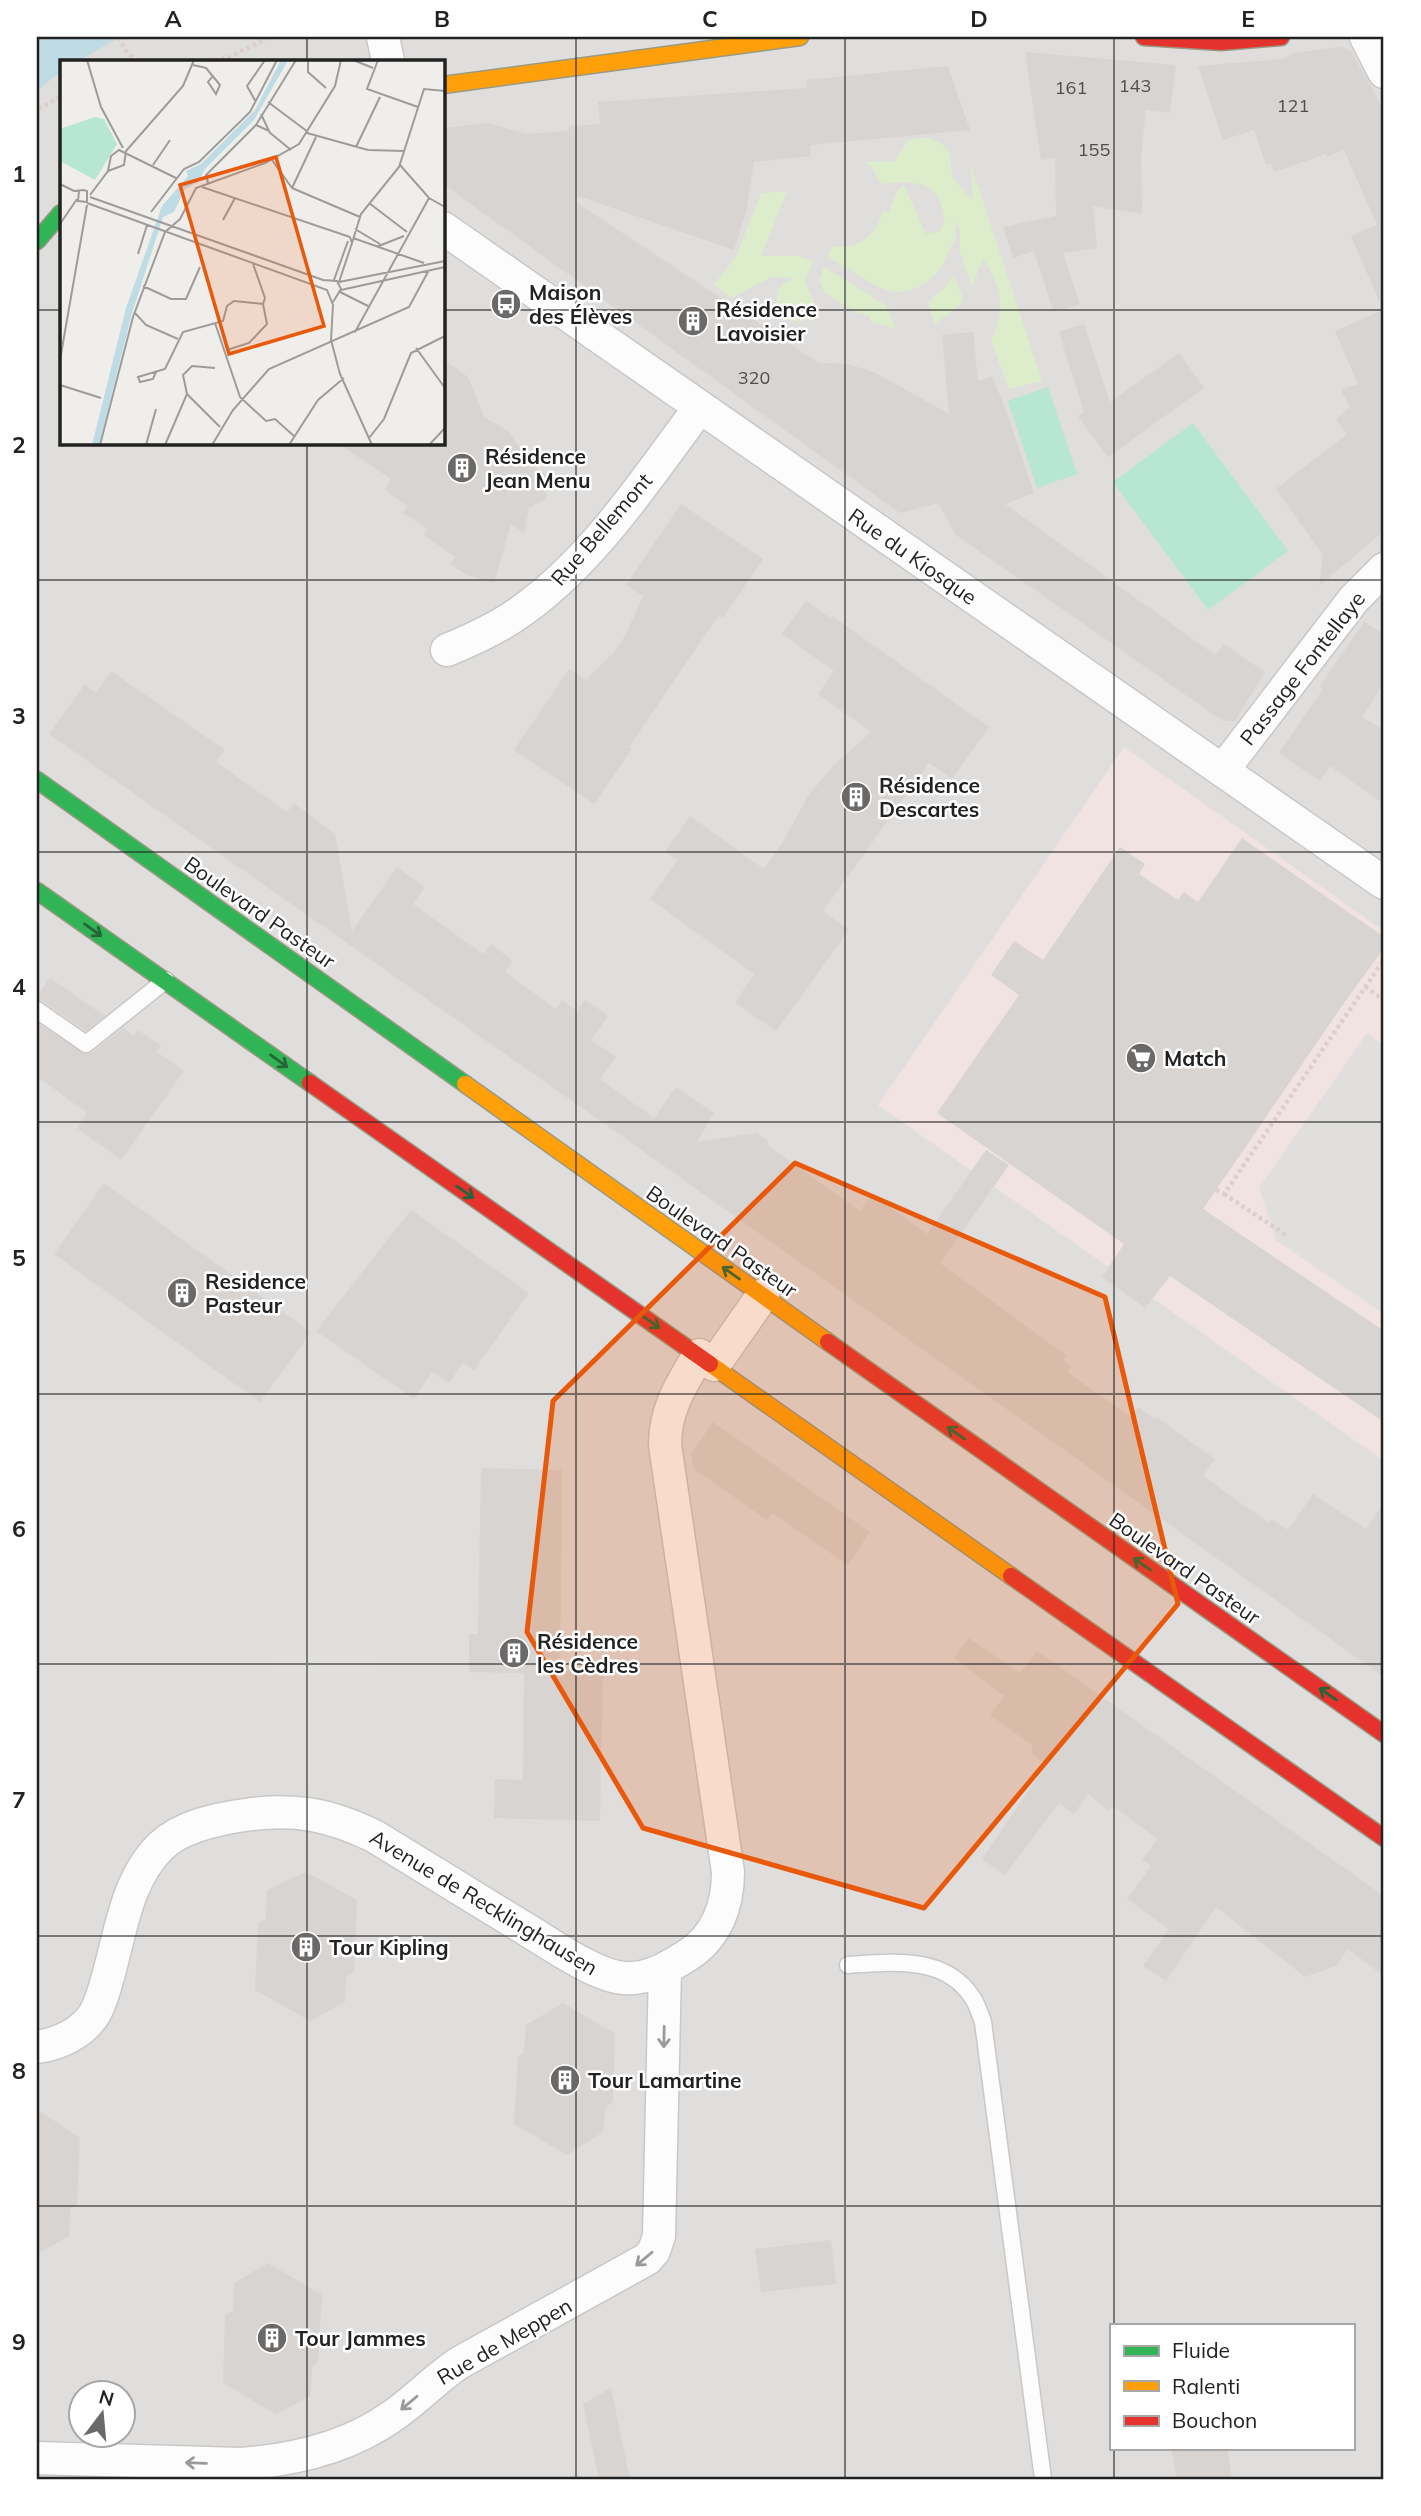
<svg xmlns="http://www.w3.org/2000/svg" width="1421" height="2516" font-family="Mulish,sans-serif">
<rect width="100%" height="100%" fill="#f0eeeb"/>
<path fill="#dfdedc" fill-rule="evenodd" d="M37,37h1347v2442h-1347zM61,61h382v382h-382zM1111,2325h242v123h-242zM80,2394h42v42h-42z"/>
<path fill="#f1e3e1" d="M1124,747l260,184v530l-506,-356z"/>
<path fill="#ddeccb" d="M915,138h14l12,5 9,10 2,24 21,24 -2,-36 71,216 -33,8 -18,-48c15,-29 11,-56 -8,-82l-11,28 -12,-35v-21l-4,-11v17l-13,27 -7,10 -15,12 -13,5 -15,1 -15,-5 -50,-30 4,-10c29,1 42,-10 52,-37l5,2 8,-21 7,-6 22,49 14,-3 5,-9c-2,-9 -4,-21 -9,-28 -13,-15 -38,-12 -55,-10l-8,-15 -9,-7 31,-1 11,-18z
M787,191l-26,65h36l16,5 -8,20 12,28c-8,18 -27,13 -41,5l1,-23 7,-8 10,-5 -22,-1 -41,21 -17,-14 22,-27 25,-64z
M824,267l62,38 10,24 -25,-7 -2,-6 -9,-3v2l-36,-23 -5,-12z
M954,275l9,24 -6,9 -22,16 -7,-22 17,-15z"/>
<path fill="#b7e6d2" d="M1048,387l29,87 -40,14 -29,-87z
M1193,423l95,128 -80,59 -95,-128z"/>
<path fill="#e0dfde" d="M1367,1033l17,13v268l-108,-74 -17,-52z
M430,1436l39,19 -5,95 -96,127 33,23 -82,79 -102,12 -27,-13z"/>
<path fill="#bfdbe3" d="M37,37h83l-42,24h-17v10l-24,20z"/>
<path fill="#d7d4d2" d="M1339,47l12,4 33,59v421l-65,55 4,-31 -47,-66 71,-55 -11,-15 14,-12 -9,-17 17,-6 -23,-53 48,-21 -32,-74 26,-11 -33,-75 -17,7 -1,-3 -52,18 -3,-9 -5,2 -12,-35 -31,10 -25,-74 85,-7 12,-6z
M1025,52l151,13 -6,48 -24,-3 -5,46 1,58 -49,-8 4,42 -34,5 17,52 -27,6 -19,-60 -21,7 -10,-31 53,-11 -1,-58 -14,2z
M948,66l22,64 -160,15 1,11 -57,6 -8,50 -12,38 -156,-54 -2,6 243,161 29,1 28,9 73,41 -7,-79 31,-3 5,49 14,-5 15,37 27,80 -29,11 210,151 9,-11 41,28 -30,49h-12l-267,-186 -18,-32 -38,10 -457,-329v-56l44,-5 40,11 40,-3 3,-5 30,-2 -2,-22 208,-14 1,-8z
M1084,324l26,78 69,-49 25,35 -96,69 -30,-41 6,-4 -25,-80z
M443,359l25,18 16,40 24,14 21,31 21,16 -6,11 3,9 -18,10 -5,25 -13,-9 -17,59 -27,-8 -17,-11 5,-7 -31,-22 4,-6 -25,-16 5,-7 -23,-16 6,-11 -53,-36h105z
M681,504l82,55 -40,59 -4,-3 -37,54 -53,78 3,2 -38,55 -80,-54 55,-81 17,11 28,-28 11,-16 18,-40 -17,-11z
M806,601l24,17 2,-2 157,111 -37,52 -23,-16 -106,148 26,19 -73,101 -41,-28 19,-29 -104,-75 28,-39 -13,-8 25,-36 74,53 20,-29 24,-44 25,-30 38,-34 -53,-38 16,-23 -52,-37z
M1364,622l20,12v49l-22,34 22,13v74l-54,-38 -10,15 -41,-28 44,-64 -3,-3z
M111,671l114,79 -9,12 71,50 7,-9 41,31 17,97 45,-64 28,20 -12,17 70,50 8,-10 22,17 -8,11 51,37 6,-9 15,11 8,-12 23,17 -17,24 25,17 -16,22 54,39 22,-31 38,26 -17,29 60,-9 11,8 1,5 91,65 12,-17 55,40 59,-84 23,15 -69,98 127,93 -4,4 8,6 -4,6 64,45 7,-10 17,12 1,-2 59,42 -12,17 66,47 3,-4 16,11 25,-36 53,35 18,-26v174l-782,-555 -553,-388 36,-50 11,9z
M1242,838l142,99v11l-40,55 -141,206 181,122v91l-214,-146 -25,32 -43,-31 22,-33 -187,-131 82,-118 -28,-20 23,-34 29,19 77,-113 25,17 -6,10 39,26 6,-8 14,10z
M50,978l55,38 -19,15 -43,-30 -6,-1v-4z
M37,1023l49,31 7,-2 30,-24 11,8 4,-6 23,16 -4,6 27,19 -63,89 -44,-32 10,-15 -50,-37z
M104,1183l207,149 -51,70 -206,-148z
M411,1210l118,83 -55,77 -11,-7 -14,20 -17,-11 -18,27 -98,-68z
M713,1422l157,110 -22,33 -76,-52 -5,7 -74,-52 -2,-14z
M481,1468l81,2 -2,201 43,1 -3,149 -106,-3 1,-39 28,1 1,-107 -55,-1v-38h9z
M969,1638l51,35 17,-22 347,245v80l-36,-27 -12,17 -31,11 -89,-70 -50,74 -23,-15 26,-37 -42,-30 24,-33 -9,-6 16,-21 -46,-33 -3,5 -21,-17 -14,20 -15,-11 -54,72 -23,-16 64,-94 -15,-12 2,-7 -43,-31 14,-19 -50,-38z
M306,1872l51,28 -3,72 -8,4 -1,26 -35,19 -55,-31 3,-67 8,-4 1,-29z
M563,2003l52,31 -2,68 -8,6 -2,24 -36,23 -53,-31 4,-67 6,-5 2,-27z
M37,2109l43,29 -3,66 -7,5 -1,27 -32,18z
M831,2240l5,44 -75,8 -6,-43z
M268,2263l54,32 -4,66 -6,7 -2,28 -34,18 -53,-31 2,-68 8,-4 1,-28z
M611,2388l9,44 10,47h-31l-16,-75z
M1171,2448h56l5,31h-55z"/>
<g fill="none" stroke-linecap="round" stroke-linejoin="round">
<g stroke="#c9c8c7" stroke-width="19">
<path id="lane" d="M37,1010l49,34 80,-64
M848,1965c43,-3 97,-10 124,32 5,7 8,17 11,25l60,457"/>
</g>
<g stroke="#c9c8c7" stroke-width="35">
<path id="street" d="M383,37l5,24
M1366,37l18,35
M443,228l941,655
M447,650c27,-11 53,-23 76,-40 73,-53 124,-132 177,-203
M1223,770l131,-171 30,-30
M714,1365l49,-70
M37,2047c22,-3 46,-14 58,-34 7,-12 10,-26 14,-40 12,-43 18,-94 52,-127 21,-20 56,-27 84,-31 50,-7 83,-1 129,21 50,31 100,61 150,92 25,15 71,48 100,50 24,2 45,-11 64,-23 29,-19 40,-50 40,-83l-63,-427c0,-36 16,-60 34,-90
M37,2458l204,6c53,-4 106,-16 150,-47 24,-16 44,-38 68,-54l188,-104 7,-8 5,-15 6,-267"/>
</g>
<g stroke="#999a82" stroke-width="19">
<path id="fast" d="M37,241l24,-28
M37,780l428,304
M37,891l273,192"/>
</g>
<g stroke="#999a82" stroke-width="19">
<path id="slow" d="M443,85l357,-48
M465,1084l363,258
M710,1364l301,212"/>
</g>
<g stroke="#999a82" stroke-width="19">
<path id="jam" d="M1144,37l77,5 60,-5
M310,1083l400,281
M828,1342l556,392
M1011,1576l373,262"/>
</g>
<path stroke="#dccecd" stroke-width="4.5" stroke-dasharray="3.5 3.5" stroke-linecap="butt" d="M119,37l7,14 10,10
M207,61l21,-3 41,-21
M37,116l3,-8 21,-12
M1365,987l19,13
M1216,1190l8,4 157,-230 3,2
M1224,1194l62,41"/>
<use href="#lane" stroke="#fdfcfc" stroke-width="16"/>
<use href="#street" stroke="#fdfcfc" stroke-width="32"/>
<use href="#fast" stroke="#30b455" stroke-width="16"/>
<use href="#slow" stroke="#ff9f0a" stroke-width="16"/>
<use href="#jam" stroke="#e5322d" stroke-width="16"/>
</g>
<defs><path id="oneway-shaft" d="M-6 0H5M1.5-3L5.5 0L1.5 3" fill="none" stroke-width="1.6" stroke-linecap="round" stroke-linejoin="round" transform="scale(1.75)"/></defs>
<g stroke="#286439">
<use href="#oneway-shaft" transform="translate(93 930) rotate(35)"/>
<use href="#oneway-shaft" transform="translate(279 1061) rotate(36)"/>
<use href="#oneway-shaft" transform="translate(465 1192) rotate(35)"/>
<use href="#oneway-shaft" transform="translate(731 1273) rotate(-145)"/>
<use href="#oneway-shaft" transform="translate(651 1322) rotate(35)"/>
<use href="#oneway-shaft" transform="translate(956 1433) rotate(-145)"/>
<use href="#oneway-shaft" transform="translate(1142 1564) rotate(-145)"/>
<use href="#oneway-shaft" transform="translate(1328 1694) rotate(-145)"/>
</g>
<g stroke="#9a9a9a">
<use href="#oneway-shaft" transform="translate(664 2037) rotate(91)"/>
<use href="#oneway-shaft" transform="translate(644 2259) rotate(140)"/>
<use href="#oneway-shaft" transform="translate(409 2403) rotate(140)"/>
<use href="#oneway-shaft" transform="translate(196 2463) rotate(-178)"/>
</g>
<path fill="#e8590c" fill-opacity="0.2" stroke="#e8590c" stroke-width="5" stroke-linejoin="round" d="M795,1163l310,134 73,307 -254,304 -281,-80 -116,-196 26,-231z"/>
<path fill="none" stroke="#222" stroke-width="2" stroke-opacity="0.55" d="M307,37v24M576,37v2442M845,37v2442M1114,37v2288M37,310h24M443,310h941M307,443v2036M37,580h1347M37,852h1347M37,1122h1347M37,1394h1347M37,1664h1347M37,1936h1347M37,2206h1347M1114,2448v31"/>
<defs>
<g id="bus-disc" transform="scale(1.575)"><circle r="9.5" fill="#6a6968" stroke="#fff"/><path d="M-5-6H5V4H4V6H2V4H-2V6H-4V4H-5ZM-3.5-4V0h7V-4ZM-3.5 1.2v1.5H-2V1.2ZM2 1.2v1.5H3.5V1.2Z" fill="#fff"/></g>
<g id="building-disc" transform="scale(1.575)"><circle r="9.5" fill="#6a6968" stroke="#fff"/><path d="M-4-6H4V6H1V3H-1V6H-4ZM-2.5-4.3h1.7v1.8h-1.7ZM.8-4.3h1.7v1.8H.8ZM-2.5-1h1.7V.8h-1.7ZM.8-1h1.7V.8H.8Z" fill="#fff"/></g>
<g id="supermarket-disc" transform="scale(1.575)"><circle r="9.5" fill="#6a6968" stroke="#fff"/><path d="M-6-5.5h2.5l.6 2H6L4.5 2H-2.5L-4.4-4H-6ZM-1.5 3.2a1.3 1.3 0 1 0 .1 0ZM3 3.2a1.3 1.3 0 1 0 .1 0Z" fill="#fff"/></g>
</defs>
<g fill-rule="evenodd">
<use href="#bus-disc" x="506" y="304"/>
<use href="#building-disc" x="693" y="321"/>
<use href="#building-disc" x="462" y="468"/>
<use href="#building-disc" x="856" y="797"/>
<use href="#supermarket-disc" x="1141" y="1058"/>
<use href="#building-disc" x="182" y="1293"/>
<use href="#building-disc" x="514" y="1653"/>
<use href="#building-disc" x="306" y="1947"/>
<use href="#building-disc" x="565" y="2080"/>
<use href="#building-disc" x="272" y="2338"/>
</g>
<g text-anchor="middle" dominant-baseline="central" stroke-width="5" stroke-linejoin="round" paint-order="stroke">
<g font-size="18" fill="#4f4e4e">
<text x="1135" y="85">143</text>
<text x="1071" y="87">161</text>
<text x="1293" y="105">121</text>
<text x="1094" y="149">155</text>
<text x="754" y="377">320</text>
</g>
<g font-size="21" font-weight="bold" fill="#222" stroke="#fff" text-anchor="start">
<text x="529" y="292">Maison<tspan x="529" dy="24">des Élèves</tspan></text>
<text x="716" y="309">Résidence<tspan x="716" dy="24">Lavoisier</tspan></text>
<text x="485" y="456">Résidence<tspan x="485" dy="24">Jean Menu</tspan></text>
<text x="879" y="785">Résidence<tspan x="879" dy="24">Descartes</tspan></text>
<text x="1164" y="1058">Match</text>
<text x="205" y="1281">Residence<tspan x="205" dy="24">Pasteur</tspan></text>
<text x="537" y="1641">Résidence<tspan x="537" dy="24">les Cèdres</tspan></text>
<text x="329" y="1947">Tour Kipling</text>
<text x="588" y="2080">Tour Lamartine</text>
<text x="295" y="2338">Tour Jammes</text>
</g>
<g font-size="21" fill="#222" stroke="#fff">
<text transform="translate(601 529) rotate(-49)">Rue Bellemont</text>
<text transform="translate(913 556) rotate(35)">Rue du Kiosque</text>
<text transform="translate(1302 668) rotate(-52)">Passage Fontellaye</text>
<text transform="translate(260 912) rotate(35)">Boulevard Pasteur</text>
<text transform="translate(722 1241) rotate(35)">Boulevard Pasteur</text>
<text transform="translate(1185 1568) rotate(35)">Boulevard Pasteur</text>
<text transform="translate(484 1902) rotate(31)">Avenue de Recklinghausen</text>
<text transform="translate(504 2341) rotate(-30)">Rue de Meppen</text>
</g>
</g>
<g transform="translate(60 60)">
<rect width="385" height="385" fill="#f0eeeb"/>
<path d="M35,57l9,2 13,25 -22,36 -35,-19v-32z" fill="#b7e6d2"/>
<path d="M221,0l6,2 -33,58 -49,49 -7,13 -13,7 -11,23 -11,5 -31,96 -33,132h-7l34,-137 36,-102 26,-30 -2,-5 15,-7 54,-54z" fill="#bfdbe3"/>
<path fill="none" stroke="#9e9c9b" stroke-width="2" d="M27,0l14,47 22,41M248,0v12l18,16M293,0l20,8M318,0l-11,29 51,18M133,5l13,3 14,17 -4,9 -8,-12 4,-5M196,42l-9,-16 18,-26M208,42l40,30M196,65l13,6 -8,-17M209,72l22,18M247,73l61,17 36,1M296,87l24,-50M212,100l20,28M93,105l17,-25M340,105l29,33 16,9M48,111l16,-6 2,-14 57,-65 11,-26M148,123l-2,-8 50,-50 40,-65M0,124l14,7 9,-1 4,1v11l-9,-1 1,-10M142,127l148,50M232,128l68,29M232,128l24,-51M30,135l18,-24 3,-15 8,-6 57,28M30,137l233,83 14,1 4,8 -8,13M27,143l240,87 6,15 -2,35 9,34 32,71M309,143l38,29M91,152l33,-43 15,-7 51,-50 27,-52M163,160l12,-22M0,164l17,-25M295,169l25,15M290,177l2,6 9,-29 38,-47 25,-78 21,2M293,178l71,25M316,187l28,-11M78,194l9,-29M274,220l14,-39M279,222l13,-39M279,222l106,-21M83,226l28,13h15l14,-32M281,230l104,-23M280,232l28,14M75,253l11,12 32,14M155,263l25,74 26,24 9,-2 19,17M295,272l74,-134M356,288l29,40M167,290l22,-7 18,-19 -4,-20M0,300l27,-155M96,312l-3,7 -13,3 -2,-5 27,-8 18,-37 40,-11 4,-15 7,-5 29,3 2,-6 -12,-34M0,325l41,13M127,334l33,33M309,378l15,-19 27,-66 34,-17M40,385l33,-128 32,-85 15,-13 16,-31 69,-25 34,-19 36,-58 6,-26M86,385l10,-36M105,385l22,-51 -4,-19 9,-9 23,2M152,385l21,-35 36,-41 140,-62 20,-37M229,385l29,-45 26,-22M369,385l16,-17"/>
<path fill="#e8590c" fill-opacity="0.15" stroke="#e8590c" stroke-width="3.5" d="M216,97l48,169 -95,28 -49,-169z"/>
<rect width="385" height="385" fill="none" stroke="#222" stroke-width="3.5"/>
</g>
<rect width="1421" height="2516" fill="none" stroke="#ffffff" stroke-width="77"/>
<rect x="1110" y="2324" width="245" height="126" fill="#ffffff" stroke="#a7a7a7" stroke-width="2"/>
<rect x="1124" y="2346" width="35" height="10" fill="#30b455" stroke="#a7a7a7" stroke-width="2"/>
<text x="1172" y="2358" font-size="21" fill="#222222">Fluide</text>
<rect x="1124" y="2381" width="35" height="10" fill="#ff9f0a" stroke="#a7a7a7" stroke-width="2"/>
<text x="1172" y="2394" font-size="21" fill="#222222">Ralenti</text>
<rect x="1124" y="2416" width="35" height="10" fill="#e5322d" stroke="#a7a7a7" stroke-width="2"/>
<text x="1172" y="2428" font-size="21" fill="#222222">Bouchon</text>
<g transform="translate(102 2414) rotate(16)"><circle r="33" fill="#ffffff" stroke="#a7a7a7" stroke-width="2"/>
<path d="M0-5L12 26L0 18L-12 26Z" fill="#6a6968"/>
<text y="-10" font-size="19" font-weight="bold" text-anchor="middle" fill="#222222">N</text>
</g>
<rect x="38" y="38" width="1344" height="2440" fill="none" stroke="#222" stroke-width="2.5"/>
<g font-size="23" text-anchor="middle" font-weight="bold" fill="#222">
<text x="173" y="27">A</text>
<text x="442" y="27">B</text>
<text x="710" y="27">C</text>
<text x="979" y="27">D</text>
<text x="1248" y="27">E</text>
<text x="19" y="182">1</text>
<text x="19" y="453">2</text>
<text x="19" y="724">3</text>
<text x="19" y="995">4</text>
<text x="19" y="1266">5</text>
<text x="19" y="1537">6</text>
<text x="19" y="1808">7</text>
<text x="19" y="2079">8</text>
<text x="19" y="2350">9</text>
</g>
</svg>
